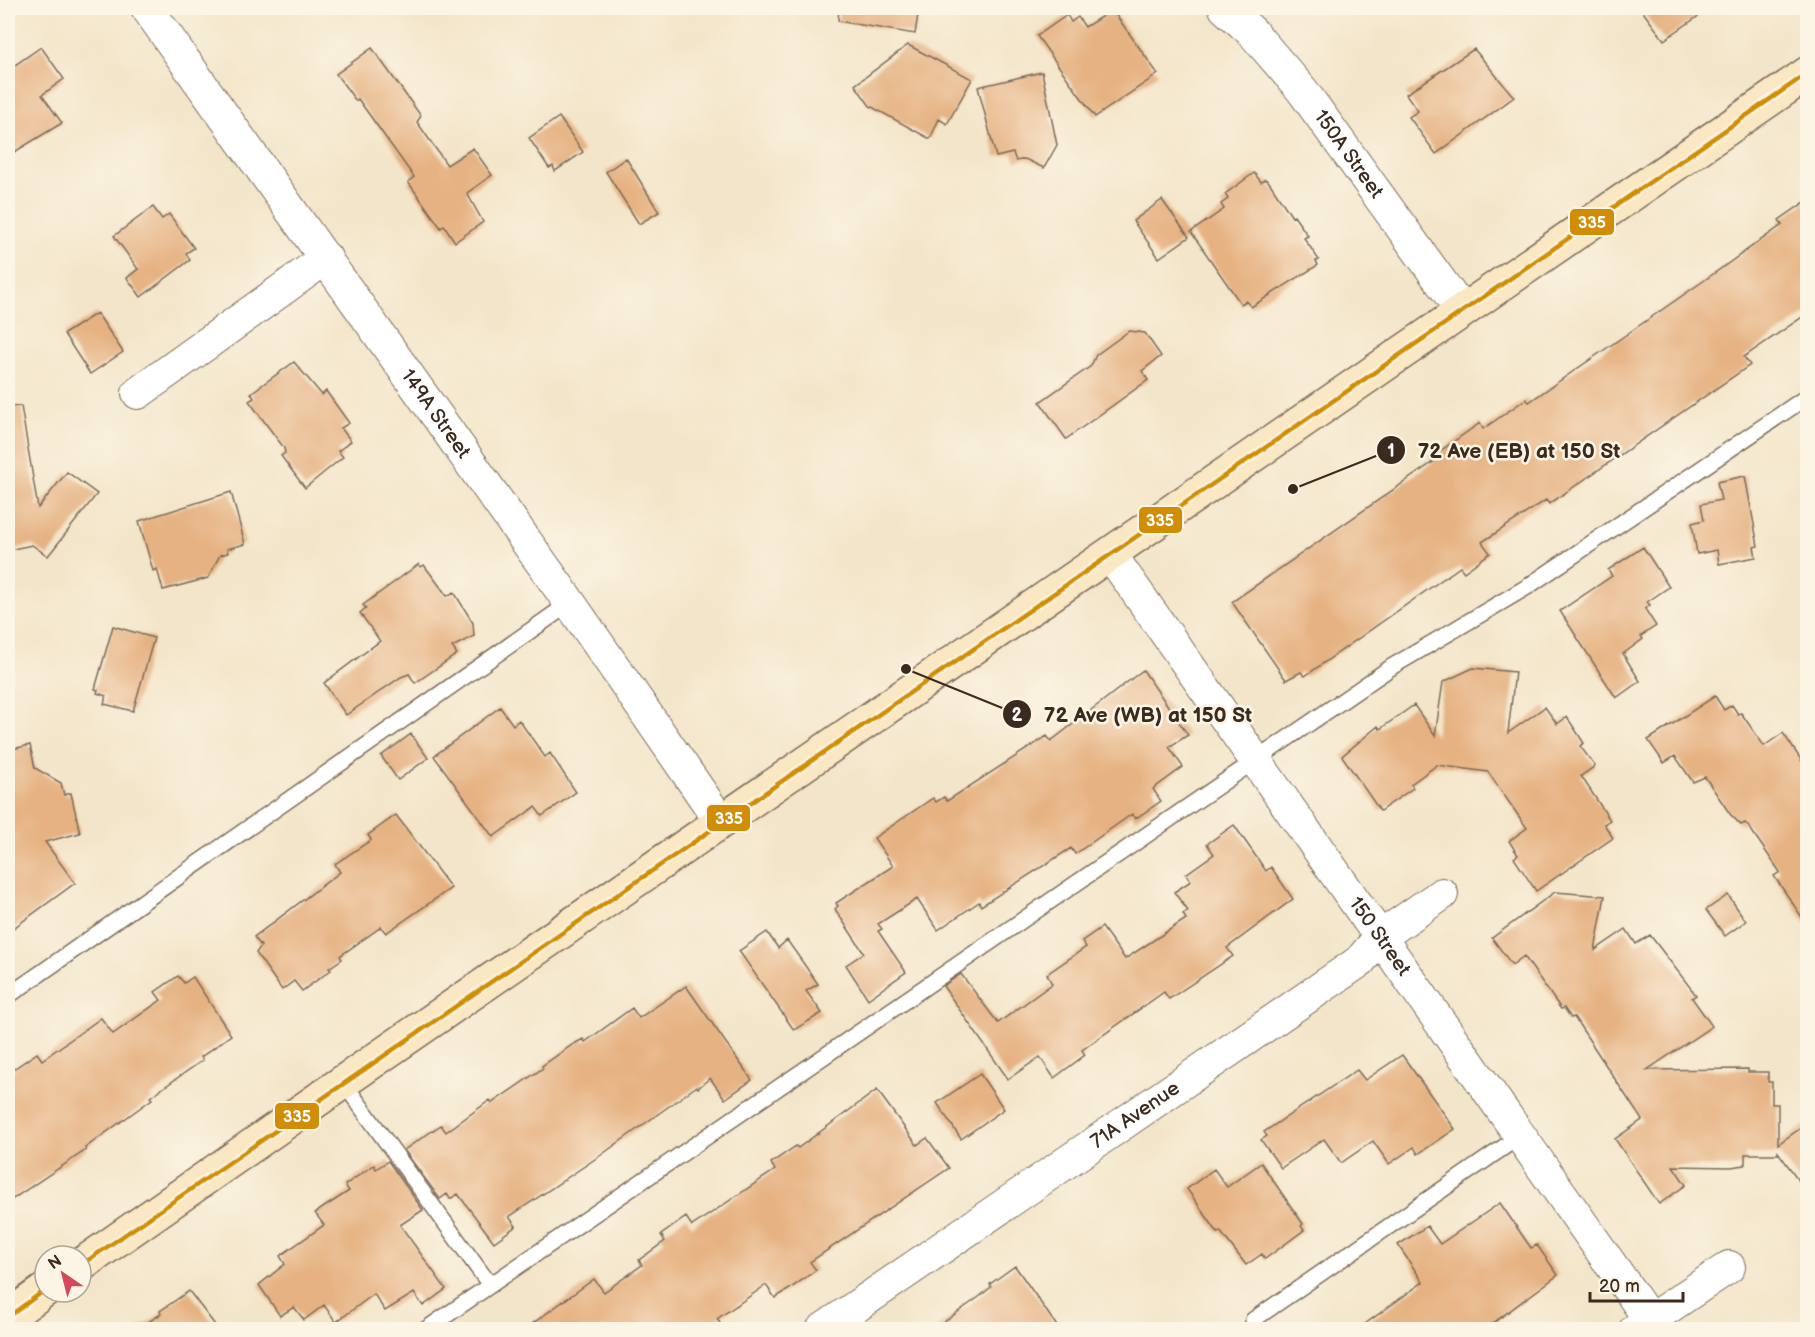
<svg xmlns="http://www.w3.org/2000/svg" width="1815" height="1337" font-family="'Balsamiq Sans',sans-serif">
<rect width="100%" height="100%" fill="#fcf5e5"/>
<filter id="ink" filterUnits="userSpaceOnUse"><feTurbulence type="fractalNoise" baseFrequency=".0167" numOctaves="2"/><feDisplacementMap in="SourceGraphic" scale="12" xChannelSelector="R" yChannelSelector="G"/><feConvolveMatrix kernelMatrix="1 2 1 2 8 2 1 2 1" color-interpolation-filters="sRGB"/></filter>
<filter id="wash" filterUnits="userSpaceOnUse"><feTurbulence type="fractalNoise" baseFrequency=".008" numOctaves="4" result="noise"/><feDisplacementMap in="SourceGraphic" scale="24" xChannelSelector="R" yChannelSelector="G"/><feGaussianBlur stdDeviation="1.35" result="paint"/><feColorMatrix in="noise" values="0 0 0 0 0 0 0 0 0 0 0 0 0 0 0 0 0 1.4 0 .05"/><feComposite in="paint" operator="in"/></filter>
<g filter="url(#wash)">
<rect width="100%" height="100%" fill="#f3e5c9"/>
<g id="blocks">
<path fill="#e6b282" d="M839,8h80l-4,26 -77,-13z
M1640,8h70l-46,32z
M1107,13l9,2 42,59 -63,43 -58,-81 30,-21 4,7 7,-5 7,10z
M908,45l64,34 -25,45 -8,-5 -9,20 -60,-33 -15,-21z
M41,47l23,32 -22,16 20,28 -54,33v-86z
M372,48l49,68 -4,6 30,43 26,-17 19,27 -25,18 16,29 -28,20 -11,-17 -3,3 -33,-46 6,-5 -56,-78 -2,2 -20,-27z
M1474,49l40,48 -78,57 -27,-37 9,-6 -12,-17z
M1042,72l15,73 -13,23 -19,-9 -9,2 -3,-8 -17,4 -18,-70z
M559,117l24,35 -28,19 -2,-5 -4,2 -20,-30z
M626,158l33,54 -20,12 -33,-52z
M1254,173l7,9 4,-3 4,3 23,35 2,-1 14,20 -4,2 15,22 -3,1 2,4 -67,42 -5,-6 -5,3 -50,-72 33,-23 -3,-5 7,-5 -3,-5z
M1162,200l27,37 -30,21 -26,-37z
M1808,200v113l-64,44 6,8 -201,139 -3,-4 -64,42 8,11 -26,19 -4,-5 -155,109 -4,-4 -15,8 -54,-78 201,-140 -3,-4 50,-35 3,6 43,-30 3,3 173,-120 80,-57 -3,-5z
M153,207l9,12 7,-5 25,34 -8,5 4,7 -49,37 -14,-19 11,-9 -24,-33z
M97,313l26,39 -33,22 -26,-40z
M1129,331l16,2 16,23 -19,15 6,9 -82,59 -26,-37 51,-36 5,-11z
M294,362l28,33 4,-4 23,32 -8,5 10,13 -13,10 5,6 -38,31 -24,-32 4,-3 -1,-5 -35,-47 5,-3 -3,-5z
M21,406l17,102 29,-36 30,22 -49,62 -16,-11 -24,5v-143z
M1745,476l13,70 -4,1 2,10 -37,7 -2,-14 -20,4 -5,-31 12,-3 -3,-16 20,-4 -4,-18z
M231,492l14,52 -18,5 1,4 -8,2 -12,23 -45,12 -6,-21 -4,2 -14,-50z
M1643,547l26,40 -22,15 3,3 -5,4 11,17 -15,10 2,3 -20,15 17,27 -24,17 -56,-87 52,-35 -4,-6z
M419,564l2,3 3,-2 23,31 7,-4 19,31 1,13 -22,11 5,7 -42,29 -6,-9 -8,3 -55,38 -22,-32 56,-42 -20,-28 6,-5 -3,-3z
M113,626l41,12 -21,73 -29,-7 2,-8 -9,-3 1,-3 -3,-1z
M1473,668l42,4 -7,61 37,-26 12,17 10,-7 17,26 -4,3 15,20 -14,10 29,44 -6,4 9,14 -77,53 -22,-33 4,-3 -9,-14 18,-13 -39,-56 -51,-7 -26,19 2,4 -33,23 -38,-55 36,-30 2,3 34,-24 21,31 8,-54z
M1143,670l45,65 -19,12 14,20 -30,22 8,12 -26,18 -3,-5 -57,40 -4,-6 -90,58 -2,-4 -41,28 -21,-31 -39,25 4,5 -4,2 28,41 -38,27 -22,-34 18,-12 -29,-44 3,-3 -2,-3 57,-37 -19,-28 59,-40 3,4 8,-5 3,4 100,-65 4,5z
M1715,696l9,14 8,-5 6,9 3,-1 23,33 19,-13 25,37v156l-34,-50 6,-4 -31,-45 -4,-4 -4,2 -11,-11 -25,-37 -12,5 -18,-26 -11,7 -16,-23z
M500,707l13,18 6,-5 26,37 5,-4 26,39 -34,24 -7,-9 -42,30 -59,-81z
M411,734l17,24 -30,22 -17,-24z
M30,745l5,23 26,15 3,12 7,-2 9,40 -35,9 30,41 -67,49v-182z
M396,815l55,73 -65,45 -5,-6 -41,29 2,3 -13,9 2,2 -29,21 -8,-10 -12,9 -26,-37 5,-7 -7,-9 86,-65 -5,-8 36,-24 -3,-5z
M1234,825l32,46 5,-4 22,32 -66,49 6,8 -64,43 -5,-7 -82,58 3,5 -31,23 -14,-21 -32,22 -65,-93 18,-12 37,49 54,-39 -5,-10 39,-27 -4,-6 20,-14 23,32 61,-40 -3,-5 5,-3 -14,-19 17,-11 -5,-7 28,-20 -7,-10z
M1555,892l50,4 -10,54 31,-21 10,15 14,-9 46,60 -4,3 20,28 -65,44 101,-1v3h20v10h4v22h6v40l30,-21v70l-30,-41v2h-33v11l-14,2 -58,-1 13,19 -27,19 -44,-65 27,-19 -68,-103 -3,1 -7,-10 -3,1 -37,-53 -12,9 -20,-27z
M1728,895l18,26 -21,15 -19,-26z
M767,932l11,16 9,-8 31,44 -12,7 16,22 -28,17 -55,-79z
M178,976l6,7 9,-6 38,58 -30,22 2,3 -53,37 2,2 -67,49 1,2 -78,52v-129l29,-20 5,7 59,-42 12,16 48,-34 -6,-8z
M686,986l66,94 -27,19 -15,-21 -12,10 -1,-2 -93,67 -95,64 7,9 -22,16 -36,-48 -8,5 -3,-5 -7,5 -36,-49 37,-25 5,7 44,-32 2,3 51,-35 -1,-2 30,-21 11,-6 2,3 47,-34 7,10z
M1402,1055l53,74 -37,25 -4,-7 -25,17 -16,-23 -32,22 -17,-24 -43,29 -20,-28 6,-4 -3,-4 93,-62 8,10z
M980,1074l24,35 -43,30 -24,-36z
M877,1090l40,55 10,-7 22,30 -139,94 6,8 -28,20 -13,8 -9,-13 -49,34 7,10h-199l69,-50 10,13 38,-27 -3,-5 26,-19 -4,-6 25,-18 6,9 83,-56 -4,-7 25,-17 2,2z
M388,1161l35,49 -23,15 46,64 -23,17 -9,-13 -29,18 -11,-17 -38,28 -12,-17 -20,15 -10,-13 -14,9 -21,-31 26,-21 -5,-8 44,-31 -9,-12 34,-22 -4,-6 29,-20 2,4z
M1261,1163l42,61 -2,2 3,4 -39,29 -3,-5 -16,11 -26,-34 -2,2 -31,-44 27,-20 13,18z
M1500,1203l31,45 6,-3 21,30 -73,54h-127l65,-47 -25,-37 29,-19 13,18z
M1015,1266l44,63h-125l45,-32 12,-10 -1,-3z
M189,1291l29,38h-81l24,-15 -1,-3z"/>
</g>
</g>
<g filter="url(#ink)">
<use href="#blocks" fill-opacity="0" stroke="#7b6b5a" stroke-width="1.5"/>
<g fill="none" stroke-linecap="round" stroke-linejoin="round">
<g stroke="#7b6b5a" stroke-width="18">
<path id="service" d="M8,996l562,-393
M343,1082l147,203
M1253,1320l267,-184
M425,1330l968,-664 134,-79 281,-191"/>
</g>
<g stroke="#7b6b5a" stroke-width="34">
<g id="minor">
<path id="s1" d="M147,8l423,595 151,219"/>
<path id="s2" d="M1225,8l27,24 50,58 160,221"/>
<path d="M138,393l188,-135"/>
<path id="s3" d="M1110,554l547,776"/>
<path id="s4" d="M822,1330l538,-369 20,-24 62,-43"/>
<path d="M1635,1330l94,-63"/>
</g>
</g>
<g stroke="#7b6b5a" stroke-width="36">
<path id="secondary" d="M81,1265l262,-183 1465,-1009
M8,1317l37,-27"/>
</g>
<use href="#service" stroke="#fff" stroke-width="15"/>
<use href="#minor" stroke="#fff" stroke-width="32"/>
<use href="#secondary" stroke="#fae7c3" stroke-width="33"/>
<g stroke="#fcf5e5" stroke-width="9">
<path id="bus-1" d="M81,1265l1727,-1192
M8,1317l37,-27"/>
</g>
<use href="#bus-1" stroke="#d18d06" stroke-width="4.5"/>
</g>
</g>
<g text-anchor="middle" dominant-baseline="central" stroke-width="5" stroke-linejoin="round" paint-order="stroke">
<g font-size="20" fill="#3b2a1e" stroke="#fcf5e5">
<text stroke="none"><textPath href="#s2" startOffset="192">150A Street</textPath></text>
<text stroke="none"><textPath href="#s1" startOffset="498">149A Street</textPath></text>
<text stroke="none"><textPath href="#s3" startOffset="468">150 Street</textPath></text>
<text stroke="none"><textPath href="#s4" startOffset="380">71A Avenue</textPath></text>
</g>
</g>
<path fill="none" stroke="#3b2a1e" stroke-width="2" d="M1293 489L1391 450M906 669L1017 714"/>
<g fill="#3b2a1e" stroke="#fcf5e5" stroke-width="2">
<circle cx="1293" cy="489" r="6"/>
<circle cx="906" cy="669" r="6"/>
<circle cx="1391" cy="450" r="15"/>
<circle cx="1017" cy="714" r="15"/>
</g>
<g font-size="18" text-anchor="middle" font-weight="bold" fill="#fff">
<text x="1391" y="457">1</text>
<text x="1017" y="721">2</text>
</g>
<g font-size="21" text-anchor="middle" font-weight="bold" fill="#3b2a1e" stroke="#fcf5e5" stroke-width="5" stroke-linejoin="round" paint-order="stroke">
<text x="1519" y="458">72 Ave (EB) at 150 St</text>
<text x="1148" y="722">72 Ave (WB) at 150 St</text>
</g>
<g stroke="#fcf5e5" stroke-width="2">
<rect x="1569" y="208" width="46" height="28" rx="6" fill="#d18d06"/>
<rect x="1138" y="506" width="45" height="28" rx="6" fill="#d18d06"/>
<rect x="706" y="804" width="45" height="28" rx="6" fill="#d18d06"/>
<rect x="274" y="1102" width="46" height="28" rx="6" fill="#d18d06"/>
</g>
<g font-size="16" text-anchor="middle" font-weight="bold" fill="#fff">
<text x="1592" y="228">335</text>
<text x="1160" y="526">335</text>
<text x="729" y="824">335</text>
<text x="297" y="1122">335</text>
</g>
<rect width="1815" height="1337" fill="none" stroke="#fcf5e5" stroke-width="30"/>
<g transform="translate(63 1274) rotate(325)"><circle r="28" fill="#fcf5e5" stroke="#afa495" stroke-width="1.5"/>
<path d="M0-4.5L10 22L0 15L-10 22Z" fill="#d1495b"/>
<text y="-9" font-size="16" font-weight="bold" text-anchor="middle" fill="#3b2a1e">N</text>
</g>
<path d="M1590 1292v9h93v-9" fill="none" stroke="#3b2a1e" stroke-width="3"/>
<text x="1599" y="1292" font-size="18" fill="#3b2a1e" stroke="#fcf5e5" stroke-width="4.5" paint-order="stroke">20 m</text>
</svg>
